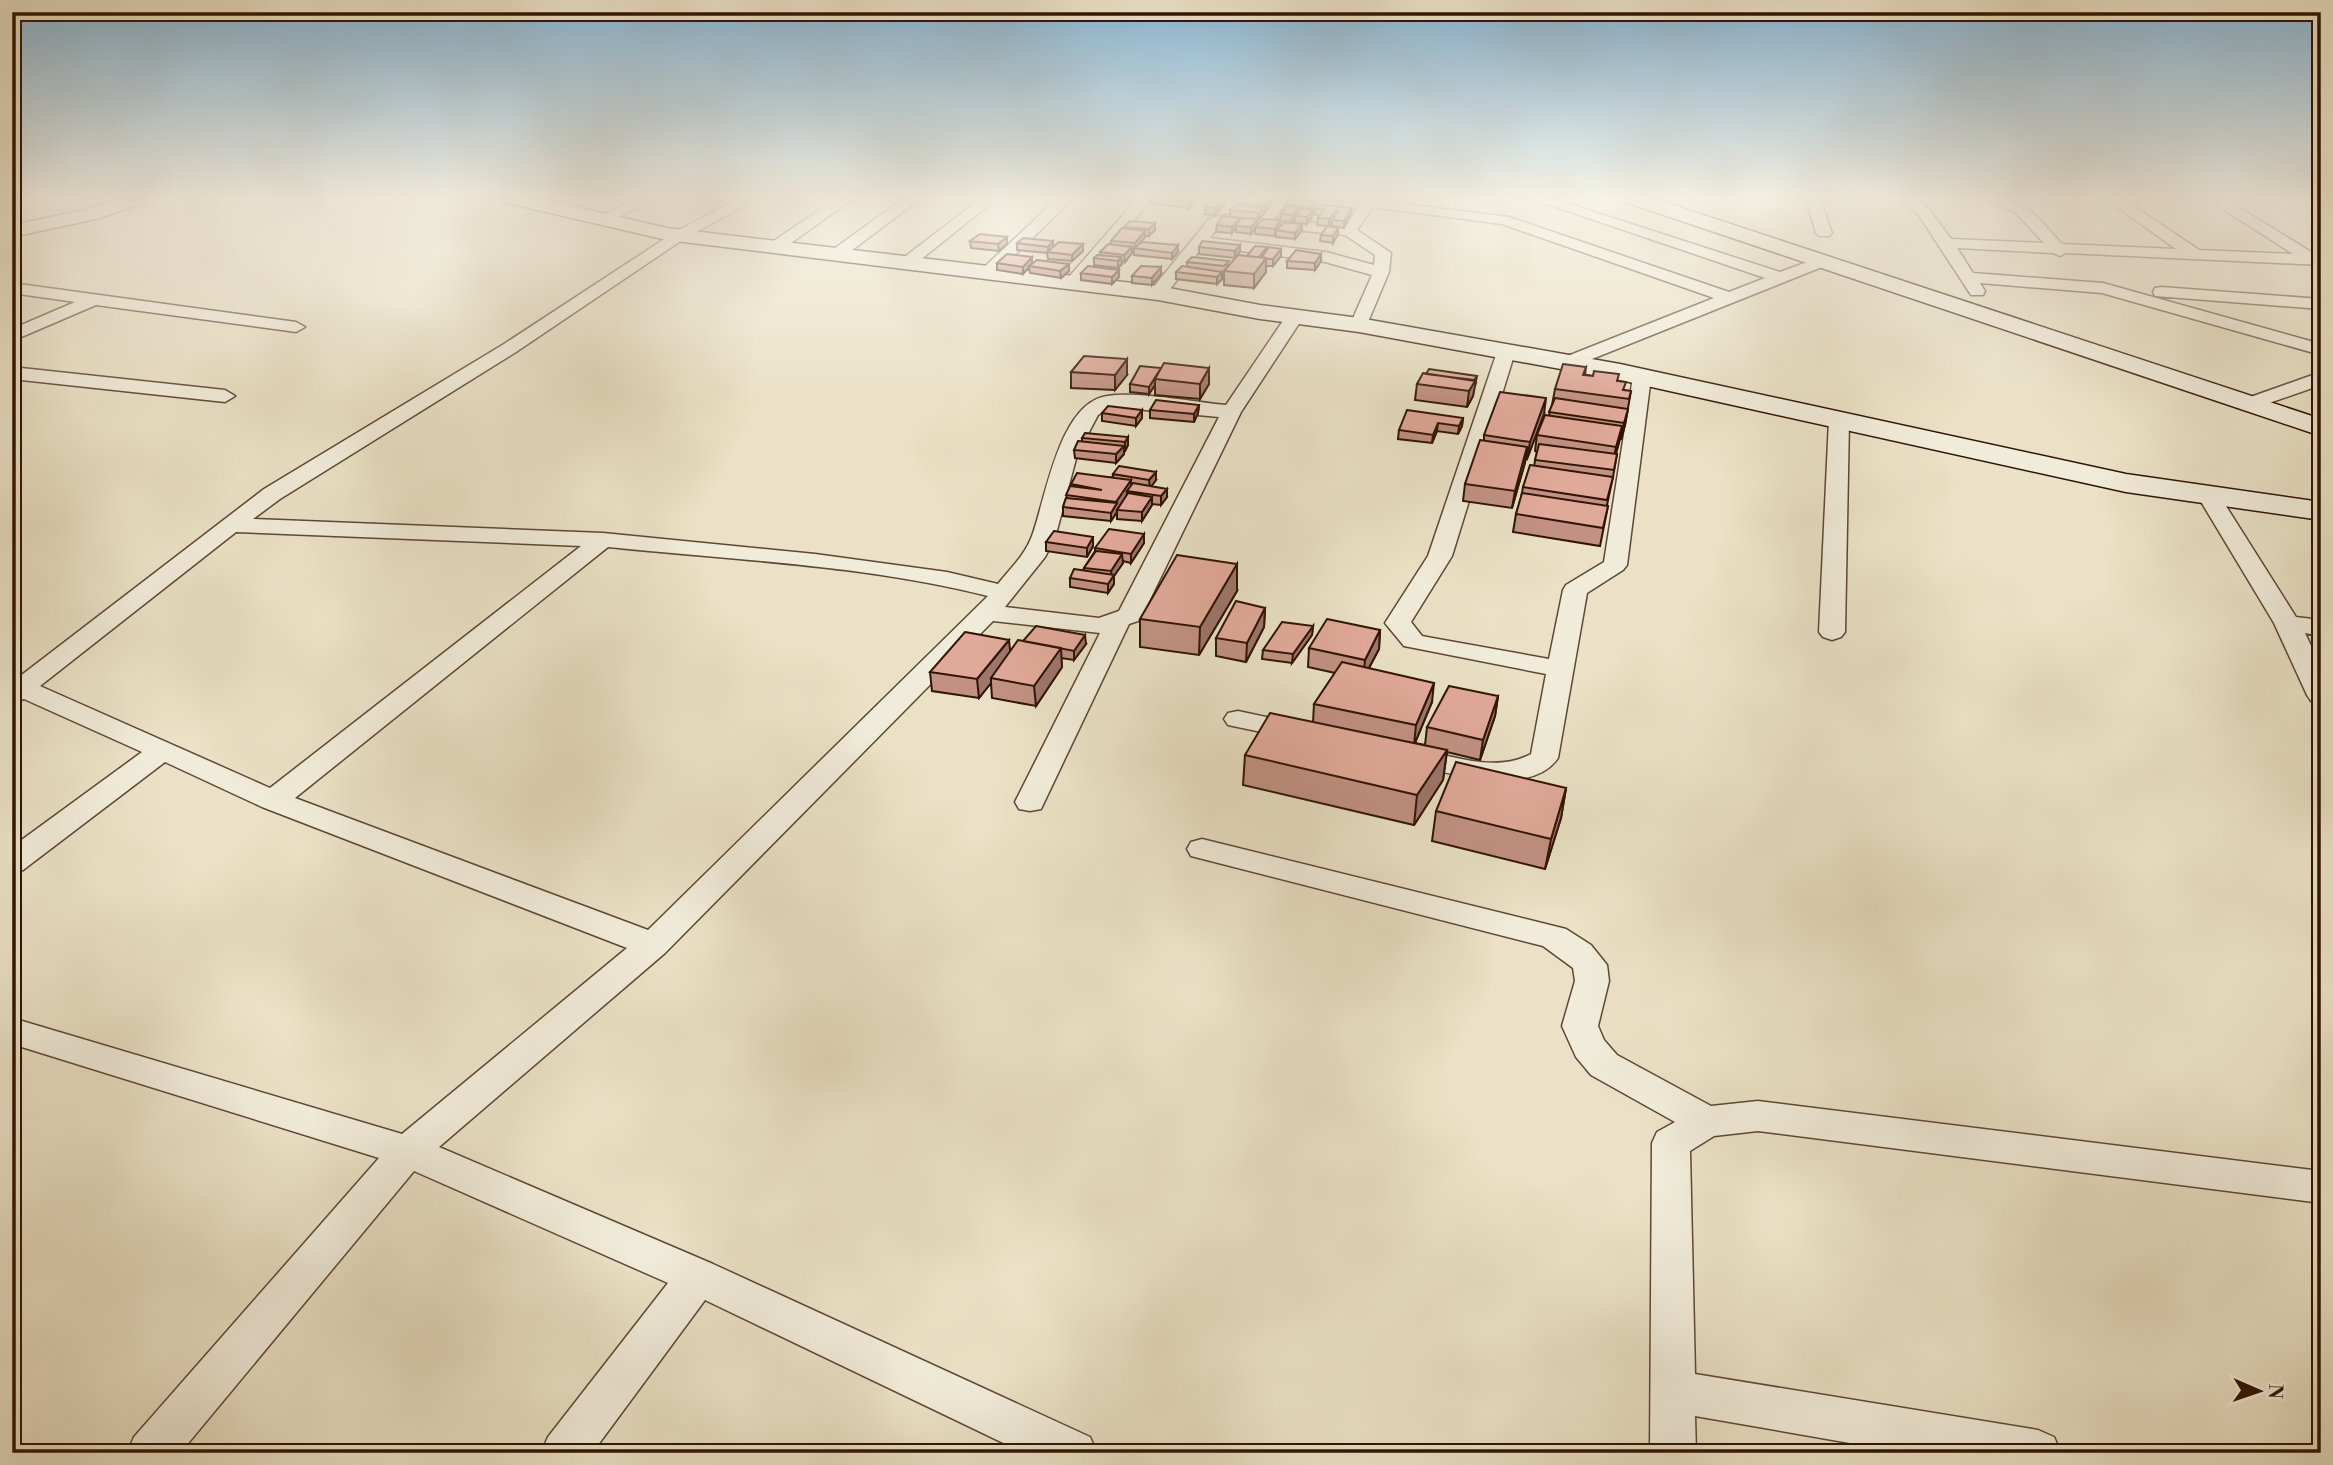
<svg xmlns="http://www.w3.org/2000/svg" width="2333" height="1465" font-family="'Libre Bodoni',serif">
<rect width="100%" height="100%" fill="#eae1c6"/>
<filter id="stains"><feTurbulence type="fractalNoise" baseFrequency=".00286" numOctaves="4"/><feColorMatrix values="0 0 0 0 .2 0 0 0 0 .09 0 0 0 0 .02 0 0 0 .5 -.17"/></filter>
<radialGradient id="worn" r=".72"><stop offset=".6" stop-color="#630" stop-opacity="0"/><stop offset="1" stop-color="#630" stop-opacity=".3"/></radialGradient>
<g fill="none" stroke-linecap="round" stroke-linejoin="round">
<g stroke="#5e4735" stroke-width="3">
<path id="minor" d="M572,199h19l-31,15 -7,-4z
M634,199h19l-44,23 -5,1 -7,-4z
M738,199h19l-72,39 -169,114 -236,147 -27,20 350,14 212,21 132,18 51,12c12,-15 27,-29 34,-48 14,-38 27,-133 75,-140 30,-5 87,6 119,9l63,-93h12l3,4 -63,96 -99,204 -4,5 -9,3 -88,185 -11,2 -11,-2 -4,-7 85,-169 -107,-12 -328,332 -226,194 274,117 377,173 7,16h-73l-319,-153 -113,153h-51l7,-16 120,-154 -254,-112 -234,282h-53l7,-16 245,-279 -367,-114v-26l390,116 225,-186 -365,-141 -97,-45 -142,108 -11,3v-26l130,-95 -118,-53 -12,4v-28l7,2 245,-188 240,-145 171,-112zM1113,407l106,10 -100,194 -20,7 -94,-11 40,-50 10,-19 22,-83 21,-40zM236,532l345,14 -311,242 -230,-102zM608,547c126,13 257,18 380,49l-340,334 -353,-132z
M836,199h17l-72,51h-12l-2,-3 2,-3z
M903,199h17l-77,58h-12l-2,-3 2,-3z
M980,199h16l-82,66h-12l-2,-3 2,-3z
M1057,199h16l-79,76h-12l-2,-3 2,-3z
M1137,199h15l-72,87h-12l-2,-4 2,-4z
M1274,199h15l-15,20 71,7 19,-27 145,18 220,75 36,-14 -233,-79h22l226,73 41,-15 8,5 -2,3 -260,104 -9,-6 2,-4 154,-61 -212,-74 -129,-17 -16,23 34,23 -2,19 -24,57h-12l-3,-4 22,-50 -47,-13 -122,-16 -39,51h-12l-2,-4 2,-4 58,-71 15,-3 34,3zM1225,223l120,12 30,20 -1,10 -48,-13 -116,-14 10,-14z
M1806,199h14l12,34 -3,3h-10l-3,-3z
M1902,199h16l10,9 23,31 93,4 -30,-32 -29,-12c44,0 49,16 77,45l114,5 -70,-50h17l76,51 94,4 -86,-55h18l91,56h5v10l-255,-12 -6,3 -7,-3 -96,-5 16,25 130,10 218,61v11l-219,-62 -122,-10 5,8 -2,4h-12l-53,-81z
M12,283l284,39 9,5 -9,5 -200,-27 -84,36v-12l63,-27 -63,-9z
M2161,287l160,12v10l-166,-13 -2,-4 2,-4z
M1506,347l9,5 -63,204 -41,66 11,14 5,1 122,22 14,-69 3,-5 38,-23 29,-185 9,-6 9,6 -24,188 -4,5 -36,23 -29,165c-28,42 -119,13 -158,3l-4,-6 4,-6 10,-3c38,9 84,28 121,8l15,-80 -142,-28 -19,-23 43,-67 69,-204z
M12,367l213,23 10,6 -10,6 -213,-23z
M2321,372v13l-72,25 -10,-6 3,-4z
M1839,414l7,2 3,4 -4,212 -4,5 -9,3 -9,-3 -4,-5 10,-212 3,-4z
M2208,488l8,2 3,5 77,122 25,3v16l-16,-3 16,34v36l-10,-2 -4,-6 -33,-72 -77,-128 3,-5z
M1238,711l71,15 4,6 -4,6 -10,2 -71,-15 -4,-6 4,-6z
M1202,839l364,90 25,16 16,20 2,16 -11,45 6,14 13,15 94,51 47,-5 563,70v32l-563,-72 -44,5 -24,15 5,223 343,56 16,7 7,16h-154l-212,-37 1,37h-46l2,-310 5,-11 18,-10 -84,-47 -15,-18 -14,-31 13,-45 -2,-13 -30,-22 -352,-90 -4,-7 4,-7z"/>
</g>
<g stroke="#5e4735" stroke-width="3">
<path id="tertiary" d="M118,199h28l-3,4 -47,16 -84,18v-12l73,-15z"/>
</g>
<g stroke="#301405" stroke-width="3">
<path id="secondary" d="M504,199h37l126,29 491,58 102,19 99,13 261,46 506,110 195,28v18l-195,-28 -506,-112 -261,-48 -99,-13 -102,-19 -491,-60 -160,-37z
M1625,199h30l666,220v17l-693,-233z"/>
</g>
<use href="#minor" fill="#f1ecda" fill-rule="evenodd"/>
<use href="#tertiary" fill="#f1ecda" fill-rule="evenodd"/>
<use href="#secondary" fill="#f1ecda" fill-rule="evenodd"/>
</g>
<path fill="#c29184" stroke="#301405" stroke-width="2" d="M1150,199h47l-8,9 -39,-5z
M1210,199h15v5l-10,11 -10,-1v-7z
M1232,199h45l-1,2h-5l-1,6 -6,5v2l-6,6h-1v6l23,-6v7l22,3 -7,9 -19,-2v-3l-1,2 -20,-2v-6l-4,6 -15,-2v-5l-4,6 -16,-1 1,-7 22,-3 2,-4 -11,-1v-7l7,-5v-2h-5z
M1325,199h36l-2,3 -15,-2 -2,7 9,7 -7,14 -12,-2v-5l-3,5 -12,-1 1,-7 2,-3h-5l1,-6 -3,3 -1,4 -5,8 -12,-1v-5l-3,4 -12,-1 1,-7 4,-5v-5l32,3 7,-2z
M1124,227l31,3 -6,6h-4v1l-5,6 38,9 -6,7 -38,-4v-5l-2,-1v4l-7,9 -4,-1 1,3 -4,4 -24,-3v-7l7,-3 -1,-3 11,-7v-4l13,-12z
M1338,234l-5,9 -13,-2 1,-6z
M970,241l37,3 -8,7 -28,-3z
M1017,243l36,4 30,-3v7l-11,10 -24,-2 -1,-6 -30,-3z
M1240,245v6l-5,7 -36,-4v-7z
M1267,247v3l14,-1v7l-8,10h-7v6l-12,16 -30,-3v-12h-2v6l-5,5 -41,-5v-7l11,-5v-5l42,3z
M1287,261h34l-6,9 -28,-2z
M997,263l72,1v7l-8,7 -31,-5 -1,-6 -6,7 -26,-4z
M1119,270v7l-7,7 -31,-4v-7z
M1161,274l-9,11 -20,-2v-7z
M1586,367l-1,8 39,15 7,1 -6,34 -4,14h-1l-4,15h1l-4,23 -6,28 1,1 -8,40 -87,-14 3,-18 5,-16 2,-11 11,-21 3,-14 -2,-1 2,-16 12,-20 3,-10 3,-16z
M1161,368h48v16l-9,15 -45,-4v-10l-6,9 -19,-2v-8z
M1071,372l56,3 -12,15 -44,-2z
M1426,374l50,9 -2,4 -1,9 -6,11 -52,-7 2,-16z
M1199,405l-1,8 -4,9 -44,-4v-8z
M1142,410v8l-6,8 -34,-5v-8z
M1544,414l-17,45 -1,-1 -14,50 -49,-7 2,-17 19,-43v-6z
M1463,418l-1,8 -4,8 -21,-3 -5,12 -34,-4 1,-9z
M1128,437v8l-3,6 -1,-1v4l-8,9 -41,-5 -1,-8 8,-8v-4z
M1113,474l43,6 -5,6 16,11 -6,8 -9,-1v1l-10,16 -25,-2v-7l-6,9 -48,-5v-9l8,-23 42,-7z
M1144,534v9l-13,20 -8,-2v2l-9,13v8l-6,9 -38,-6v-9l14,-8v-2l11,-17v-3z
M1093,537v9l-6,11 -41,-6v-9z
M1237,591l-38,64 -59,-8v-28z
M1265,608l-1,19 -18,35 -30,-6v-18z
M1313,626l-1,9 -20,28 -30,-4 1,-9z
M1380,630l-1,19 -10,19 63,34 -17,41 10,2 2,-18 71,-31 -3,20 -15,44 -33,-8 -4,28 -29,45 -171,-40 2,-30 68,-33 1,-18 21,-31 -27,-6 1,-19z
M1023,641l63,3 -12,16 -13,-2 1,9 -26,39 -44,-8 -1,-15 -12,15 -47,-7 -2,-19 80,-21z
M1566,788l-5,30 -16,51 -113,-28 4,-30z"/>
<path fill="#9e766c" stroke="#301405" stroke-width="2" d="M1189,199h8l-8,9z
M1223,199h2v5l-10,11 1,-7z
M1271,200l-1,7 -5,5 1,-7z
M1317,202v6l-4,4 -1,4 -5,8v-7l4,-5v-5z
M1264,208v6l-6,6 1,-7z
M1298,208v6l-6,8v-7z
M1352,208l-1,6 -7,14v-7z
M1335,211v6l-6,9v-7z
M1239,218v7l-3,1 -4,7v-6z
M1257,219v7l-6,8v-7z
M1280,220v7l-4,3 -1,6v-7z
M1155,223v7l-6,6v-7z
M1302,224v6l-7,9v-6z
M1338,228v6l-5,9v-7z
M1145,231v6l-9,11h-1v-5z
M1007,237v7l-8,7 -1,-7z
M1053,241v7l-5,4v-5z
M1083,244v7l-11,10v-6z
M1178,245v7l-6,7v-6z
M1240,245v6l-5,7v-7z
M1132,247v6l-7,9 -1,-7z
M1281,249v7l-8,10v-7z
M1321,254v7l-6,9v-7z
M1032,257v7l-9,10v-7z
M1121,257l1,7 -4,4v-7z
M1266,258v14l-12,16v-14z
M1069,264v7l-8,7 -1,-7z
M1161,267v7l-9,11v-7z
M1119,270v7l-7,7v-7z
M1222,272v7l-5,5v-7z
M1127,359v16l-12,15v-15z
M1161,368l-6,11v6l-6,9v-7z
M1209,368v16l-9,15v-15z
M1477,376l-4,20 -6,11 2,-16z
M1546,398l-2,16 -17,45 3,-17z
M1199,405l-1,8 -4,9v-8z
M1628,409l-3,16 -4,14 3,-16z
M1142,410v8l-6,8v-8z
M1463,418l-1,8 -4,8 1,-8z
M1438,423l-1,8 -5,12 1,-8z
M1622,426l-3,16 -6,21 3,-16z
M1128,437v8l-3,6v-9z
M1124,446v8l-8,9v-9z
M1527,447l-2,16 -13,45 3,-17z
M1156,472v8l-6,8 -1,-8z
M1131,480v8l-4,3v4l-10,15v2l-6,9v-8l5,-9v-2z
M1167,489v8l-6,8v-9z
M1152,497v8l-10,16v-9z
M1144,534v9l-13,20v-9z
M1093,537v9l-6,11v-9z
M1122,554l1,9 -9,13v8l-6,9v-9l4,-6 -1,-7z
M1237,564v27l-38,64 1,-28z
M1265,608l-1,19 -18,35 1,-19z
M1313,626l-1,9 -20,28 1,-9z
M1380,630l-1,19 -16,30 2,-19z
M1085,635l1,9 -12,16v-9z
M1009,640l2,19 -20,19v5l-12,15 -2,-19z
M1061,648l1,19 -26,39 -2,-20z
M1434,683l-2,19 -18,43 2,-20z
M1498,696l-3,20 -15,44 3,-20z
M1447,750l-4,30 -29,45 3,-30z
M1566,788l-5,30 -16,51 6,-30z"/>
<path fill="#e1a99a" stroke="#301405" stroke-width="2" d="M1210,199h13l-7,9 -11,-1z
M1242,199h16l13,1 -5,5 -29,-2z
M1290,199l27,3 -6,5 -26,-3z
M1325,199h18l-2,3z
M1236,205l28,3 -5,5 -29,-3z
M1319,205l33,3 -8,13 -12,-1 6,-9h-3l-6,8 -11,-1 6,-9 -8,-1z
M1287,206l11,2 -6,7 -11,-1z
M1302,208l11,2 -6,7 -12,-1z
M1222,216l17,2 -7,9 -15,-2z
M1241,218l16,1 -6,8 -15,-1z
M1263,219l17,1 -5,9 -20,-2z
M1130,221l25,2 -6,6 -25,-2z
M1285,222l17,2 -7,9 -19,-3z
M1327,226l11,2 -5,8 -12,-1z
M1122,228l23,3 -10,12 -24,-2z
M980,234l27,3 -9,7 -28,-3z
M1023,238l30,3 -5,6 -31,-4z
M1202,241l38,4 -5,6 -36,-4z
M1059,242l24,2 -11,11 -25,-3z
M1142,242l36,3 -6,8 -38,-5z
M1108,244l24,3 -8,8 -24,-3z
M1255,246l12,1 -8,10 -12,-1z
M1269,247l12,2 -8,10h-8l1,-1 -4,-1z
M1296,250l25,4 -6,9 -28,-2z
M1007,254l25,3 -9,10 -26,-4z
M1097,255l24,2 -3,4 -24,-3z
M1238,255l28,3 -12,16 -30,-3z
M1192,257l37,4 -5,5 -37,-4z
M1037,260l32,4 -9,7 -31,-5z
M1088,266l31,4 -7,7 -31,-4z
M1141,266l20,1 -9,11 -20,-2z
M1182,266l40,6 -5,5 -41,-5z
M1084,356l43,3 -12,16 -44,-3z
M1164,363l45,5 -9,16 -45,-5z
M1563,364l23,3 -3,8 10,1 1,-5 25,3 -2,7 9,1 -3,8 8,1 -2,8 -74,-10z
M1140,366l21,2 -12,19 -19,-3z
M1429,369l48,7 -3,4 -48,-6z
M1423,373l52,8 -6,10 -52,-7z
M1500,392l46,6 -16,44 -46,-7z
M1555,398l73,11 -4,14 -75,-11z
M1156,400l43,5 -5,9 -44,-4z
M1108,406l34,4 -6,8 -34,-5z
M1407,410l56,8 -4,8 -21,-3 -5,12 -34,-5z
M1545,415l77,11 -6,21 -79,-12z
M1085,433l43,4 -3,5 -43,-4z
M1480,440l47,7 -12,44 -50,-7z
M1078,441l46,5 -8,8 -42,-4z
M1539,444l78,10 -3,16 -79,-10z
M1530,465l83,12 -6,23 -84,-13z
M1119,466l37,6 -7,8 -36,-6z
M1077,473l54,7 -15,22 -50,-7 4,-9 32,4 -31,-6z
M1133,483l34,6 -6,7 -34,-5z
M1128,493l24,4 -10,15 -25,-2z
M1522,493l86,13 -5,22 -87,-14z
M1066,498l51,5 -6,10 -48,-6z
M1109,529l35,5 -13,20 -36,-6z
M1054,531l39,6 -6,11 -41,-6z
M1096,551l26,3 -11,17 -27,-3z
M1177,555l60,9 -37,63 -60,-8z
M1074,569l40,6 -6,9 -38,-6z
M1236,601l29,7 -18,35 -31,-5z
M1327,619l53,11 -15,30 -56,-12z
M1282,622l31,4 -20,28 -30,-4z
M1036,626l49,9 -11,16 -51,-10z
M965,632l44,8 -32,39 -47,-7z
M1018,640l43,8 -27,38 -43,-8z
M1342,662l92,21 -18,42 -102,-21z
M1449,686l49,10 -15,44 -56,-13z
M1270,713l177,37 -30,45 -172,-40z
M1456,762l110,26 -15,51 -115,-28z"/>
<linearGradient id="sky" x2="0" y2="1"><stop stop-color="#89b7d6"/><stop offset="0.49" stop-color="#f6f2e5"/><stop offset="1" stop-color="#f6f2e5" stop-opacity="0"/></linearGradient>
<rect width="2333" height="404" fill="url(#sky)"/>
<rect width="2333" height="1465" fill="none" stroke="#eae1c6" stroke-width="42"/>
<rect x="14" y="14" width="2305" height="1437" fill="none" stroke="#301405" stroke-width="3.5"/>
<rect x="21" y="21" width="2291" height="1423" fill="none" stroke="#301405" stroke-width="2"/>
<g transform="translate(2259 1391) rotate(92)" stroke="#f1ecda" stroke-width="5" paint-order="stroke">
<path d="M0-5L12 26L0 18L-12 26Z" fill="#301405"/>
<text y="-10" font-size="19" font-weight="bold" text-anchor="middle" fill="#301405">N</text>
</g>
<rect width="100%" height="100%" filter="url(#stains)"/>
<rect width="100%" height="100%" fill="url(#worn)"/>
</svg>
